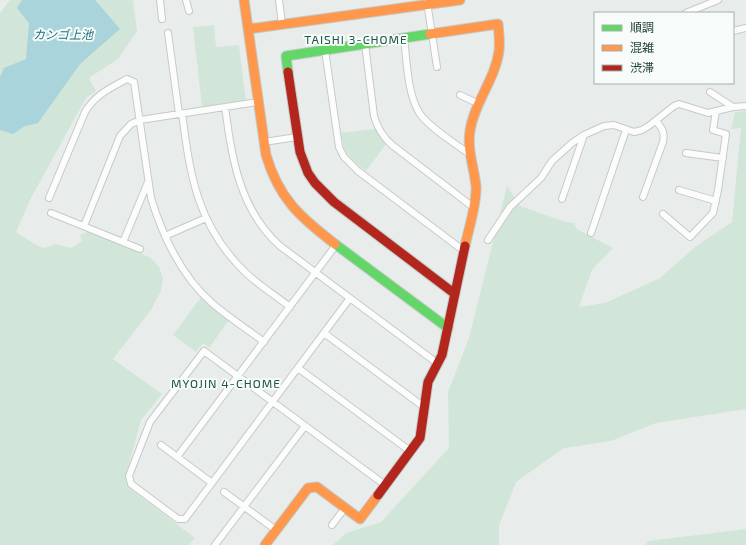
<svg xmlns="http://www.w3.org/2000/svg" width="746" height="545" font-family="'Exo 2','Noto Sans JP',sans-serif">
<rect width="100%" height="100%" fill="#e8edeb"/>
<path fill="#d1e6d8" d="M10,0h123l4,31 -19,28 -29,19 7,13 -9,6 -6,10 -50,91 -15,34 22,14 7,2 11,-4 15,4 11,-7 -2,-6 10,-4 61,27 8,9 4,11 -2,13 -10,19 -38,49 49,35 -21,26 -15,55 2,12 67,51 -6,7h-189v-532z
M214,25l2,22 23,-2 7,57 -44,5 -9,-80z
M746,111v298l-90,14 -45,18 -47,7 -48,34 -17,43v20h-166l13,-12 35,-11 68,-74 -1,-56 21,-54 38,-152 13,20 46,16 8,1 3,6 36,19 -21,22 -13,37 26,-4 55,-25 35,-31 37,-25 9,-94 -10,1 4,-17z
M376,129l10,15 -20,27c-15,-12 -23,-18 -25,-38z
M201,297l12,12 16,11 -20,28 -6,-5 -7,9 -23,-17z
M746,529v16h-100l2,-4z"/>
<path fill="#a9d4db" d="M22,0h73l25,29 -40,35 -42,59 -13,3 -12,8 -13,-4v-53l4,-9 22,-9 3,-36 -12,-15z"/>
<g fill="none" stroke-linecap="round" stroke-linejoin="round">
<g stroke="#c5cac8" stroke-width="8">
<path id="street" d="M160,0l2,19
M186,0l3,11
M279,0l3,24
M427,2l10,65
M686,13l32,-13
M733,31l13,-3
M168,33l11,81
M404,38c3,23 3,56 16,76 10,14 36,30 51,41
M365,44l9,72c3,11 9,21 18,29l81,62
M325,50l14,97 5,10 14,14 106,80
M710,92l23,15
M460,95l19,9
M225,107c7,51 14,102 55,139l157,117
M182,113c8,62 15,112 62,158 14,14 31,24 46,36
M264,142l33,-5
M686,153l37,5
M679,190l37,11
M643,197l20,-55c2,-10 -1,-14 -7,-21
M49,198l36,-86c10,-17 25,-24 42,-33l7,3 17,116c12,39 30,78 61,105 16,14 35,26 52,39
M562,199l22,-64
M51,213l89,36
M663,214l27,23 23,-24 5,-23 8,-56 -13,-4 3,-19
M84,226l36,-90 11,-12 9,-4 118,-18
M591,233l35,-103
M165,236l41,-18
M488,240l22,-33 31,-29 11,-17 20,-18 12,-8 20,-9 10,-1 20,7 8,-2 8,-5 24,-19 5,-2 29,9 25,-6 13,-1
M123,242l25,-60
M350,298l-165,221h-7l-47,-35 -2,-8 21,-54 54,-71c60,45 121,89 181,134
M324,333l100,74
M298,368l112,83
M161,445l51,38
M177,457l159,-212
M224,492l52,38
M332,525l13,-17
M215,545l90,-119"/>
</g>
<g stroke="#c3cbc8" stroke-width="11">
<path id="fast" d="M288,72l-2,-16 144,-22
M335,244l113,84"/>
</g>
<g stroke="#c3cbc8" stroke-width="11">
<path id="slow" d="M244,0l22,155c13,44 34,62 69,89
M248,29l212,-29
M430,34l68,-10c1,9 2,18 1,27 -4,29 -25,52 -29,80 -3,19 4,36 6,55 1,18 -7,41 -11,60
M265,545l43,-57 9,-1 43,32 18,-24"/>
</g>
<g stroke="#c3cbc8" stroke-width="11">
<path id="jam" d="M288,72l12,80 8,21 7,10 19,19 121,92
M378,495l42,-57 8,-56 14,-27 23,-109"/>
</g>
<use href="#street" stroke="#fcfcfc" stroke-width="6"/>
<use href="#fast" stroke="#63d668" stroke-width="9"/>
<use href="#slow" stroke="#ff974d" stroke-width="9"/>
<use href="#jam" stroke="#b3261e" stroke-width="9"/>
</g>
<g text-anchor="middle" dominant-baseline="central" stroke-width="4" stroke-linejoin="round" paint-order="stroke">
<g font-size="12" font-style="italic" fill="#1c6f80" stroke="#f7fbf9">
<text x="63" y="34">カンゴ上池</text>
</g>
<g font-size="12" letter-spacing="1" fill="#1f5548" stroke="#f7fbf9">
<text x="356" y="39">TAISHI 3-CHOME</text>
<text x="226" y="383">MYOJIN 4-CHOME</text>
</g>
</g>
<rect x="594" y="12" width="140" height="72" fill="#f7fbf9" stroke="#a3b1ad"/>
<rect x="602" y="25" width="20" height="6" fill="#63d668" stroke="#a3b1ad"/>
<text x="630" y="32" font-size="12" fill="#24423a">順調</text>
<rect x="602" y="45" width="20" height="6" fill="#ff974d" stroke="#a3b1ad"/>
<text x="630" y="52" font-size="12" fill="#24423a">混雑</text>
<rect x="602" y="65" width="20" height="6" fill="#b3261e" stroke="#a3b1ad"/>
<text x="630" y="72" font-size="12" fill="#24423a">渋滞</text>
</svg>
